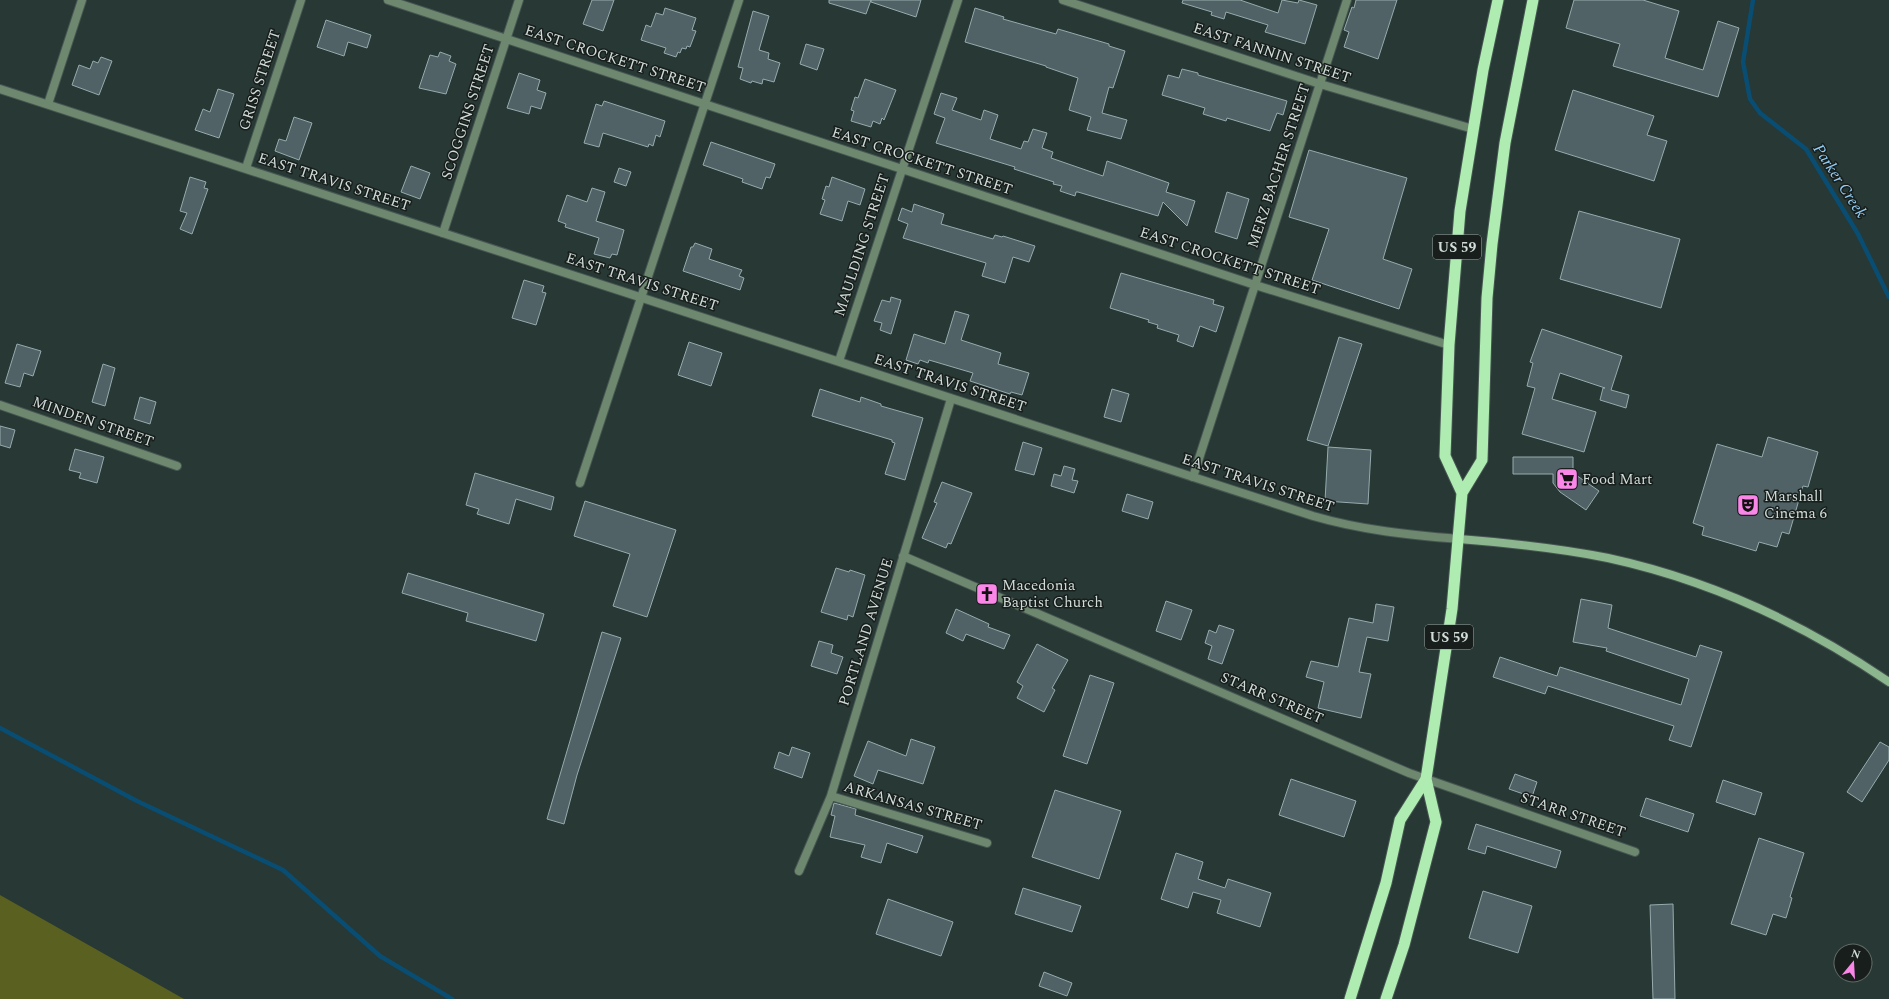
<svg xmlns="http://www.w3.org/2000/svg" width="1889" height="999" font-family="Spectral,serif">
<rect width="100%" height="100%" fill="#283834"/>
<path fill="#5a6020" d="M0,895l184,104h-184z"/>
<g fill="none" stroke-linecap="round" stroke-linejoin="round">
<path stroke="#094d72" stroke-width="4.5" d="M1753,0l-10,62 7,37 10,14 46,36 52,85 31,63
M0,728l137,73 146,69 97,86 72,43"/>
</g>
<path fill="#506265" stroke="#97abae" d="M592,0h22l-11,31 -20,-7z
M829,0h42l-5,14 -37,-11z
M871,0h50l-5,17 -45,-15z
M1183,0h57l38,13 4,-13 16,3 1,-3 18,5 -12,39 -40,-12 3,-7 -42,-13 -2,7 -13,-4 1,-3 -30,-9z
M1356,0h41l-19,59 -34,-12 5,-15 -5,-2 8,-23 2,1z
M1574,0h69l36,11 -14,47 38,12 15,-49 21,7 -21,69 -105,-31 7,-22 -54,-16z
M665,8l31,10 -4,12 4,1 -6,16 -3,-1 -1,3 -4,-1 -2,5 -2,-1 -2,5 -12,-4 2,-5 -25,-8 5,-15 5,2 5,-14 7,2z
M975,8l29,9 -1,2 53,15 2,-5 51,15v2l16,5 -12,37 -4,-1 -7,26 25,7 -6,19 -34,-9 4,-13 -22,-7 9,-32 -32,-11v-1l-81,-24z
M753,11l16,5 -10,34 10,3 -1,6 12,4 -6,19 -11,-3 -1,5 -10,-3 -1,2 -11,-4 3,-11 -5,-1z
M326,20l45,15 -4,13 -19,-6 -4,14 -27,-9z
M806,44l18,5 -7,21 -17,-6z
M440,52l11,4 -2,5 7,3 -10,30 -27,-6 11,-33 8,2z
M101,57l11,4 -13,34 -27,-10 7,-20 11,4 3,-8 5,2z
M1182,69l16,4v2l89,26 -4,14 -6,-2 -7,18 -43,-13 -1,3 -23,-7 2,-6 -43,-13 6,-20 11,3z
M519,73l21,7 -3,10 9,3 -5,16 -10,-3 -2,8 -22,-6z
M865,79l31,11 -12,30 -2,-2 -2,6 -7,-3 -2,6 -20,-6 3,-10 -3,-1 4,-13 3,1z
M218,89l16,5 -15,44 -24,-8 8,-21 7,3z
M1573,90l81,26 -7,19 20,6 -13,40 -99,-31z
M941,93l16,5 -5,12 29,10 3,-10 14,5 -8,24 31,10 3,-8 4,1 5,-13 14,4 -5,15 11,4 -2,6 52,18 4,-15 62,22 -3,9 29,9 -8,25 -24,-24 -5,14 -80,-24h-2l-1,4 -15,-5 2,-5 -9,-2 1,-2 -40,-13 1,-2 -79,-24 9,-25 -11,-4z
M604,101l61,20 -5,16 -4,-2 -3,11 -4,-2 -1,3 -45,-14 -4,14 -15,-4 12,-39 6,2z
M294,117l18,6 -13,37 -24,-9 4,-12 7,2z
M711,142l64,22 -5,14 -4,-1 -4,12 -20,-7 1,-3 -40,-14z
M1309,150l98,28 -24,81 29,10 -13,40 -87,-29 17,-51 -40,-12z
M411,166l19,7 -10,26 -19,-7z
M619,168l12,4 -5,14 -12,-4z
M190,177l16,5 -2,6 4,1 -16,45 -12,-5 7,-16 -7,-2z
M832,177l33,12 -5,16 -12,-4 -6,20 -22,-7 5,-14 -3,-1 4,-13 3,1z
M592,188l13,4 -9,29 28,9 -7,25 -5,-1 -2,4 -16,-4 5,-16 -34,-11 1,-3 -8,-3 9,-26 20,7z
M1227,192l22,7 -12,40 -22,-7z
M914,204l30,10 -3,10 52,15 2,-4 7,2 1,-1 32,10 -6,16 -16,-5 -8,26 -23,-7 4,-13 -83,-25 5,-14 -10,-4 4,-12 10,4z
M1579,211l101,28 -19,69 -101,-29z
M695,243l17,6 -3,10 33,11 -3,6 5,2 -4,12 -57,-19 8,-24h2z
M1121,273l93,27 -1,4 11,3 -8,25 -16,-6 -7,21 -16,-6 2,-6 -22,-7 1,-3 -10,-3 1,-2 -39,-12z
M524,280l20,6 -2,6 4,1 -10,32 -24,-7z
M891,297l10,3 -10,34 -11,-4 2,-7 -8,-2 8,-21 8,2z
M955,311l14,4 -8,25 40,13 -3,11 31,9 -7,22 -11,-3 -1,2 -40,-13 3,-8 -44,-13 -1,3 -8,-3 -2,4 -12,-4 8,-26 31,10z
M1542,329l80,27 -11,34 18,5 -3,13 -26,-8 3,-12h2l-45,-15 -8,26 44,13 -12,40 -62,-18 13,-46 -8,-2 6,-23 -3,-1z
M1339,337l23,7 -34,102 -21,-6z
M689,342l33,11 -11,33 -33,-11z
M17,344l24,7 -8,25 -9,-3 -4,14 -15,-4z
M103,364l12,4 -10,38 -13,-4z
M820,389l40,13 1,-5 20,7v2l42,12 -18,62 -20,-6 10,-31 -3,-1v-2l-80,-24z
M1112,389l17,5 -8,28 -17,-5z
M140,397l16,5 -6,22 -16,-5z
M0,426l15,4 -5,18 -10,-3z
M1768,437l50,15 -10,35 -5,-1 -14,48 -7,-2 -5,15 -18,-5 -3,9 -54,-16 2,-8 -11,-4 24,-79 45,13z
M1023,442l19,6 -8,27 -19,-5z
M1328,447l43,3 -3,54 -43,-3z
M75,449l29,8 -7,26 -18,-5 2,-5 -12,-3z
M1513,457h60v16l26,18 -13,19 -26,-18 -7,-9v-9h-40z
M1064,466l11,3 -3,11 6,1 -4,12 -23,-7 3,-12 7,2z
M475,473l79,24 -3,13 -35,-11 -7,25 -32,-10 2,-5 -13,-4z
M942,482l30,11 -21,51 -3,-1 -2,5 -24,-10 15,-35 -3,-1z
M1127,494l26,8 -5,17 -26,-8z
M585,501l91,29 -29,87 -34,-11 17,-52 -56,-18z
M836,568l13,4 1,-2 15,5 -12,42 -5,-2 -1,5 -26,-8z
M408,573l136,41 -8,27 -70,-20 2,-8 -66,-20z
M1581,599l31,6 -4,23 88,29 4,-12 22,7 -31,95 -22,-7 5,-14 -126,-40 -3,8 -52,-17 7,-20 57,19 3,-9 121,38 8,-26 -83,-28 1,-3 -34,-6z
M1166,601l26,9 -11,30 -25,-9z
M1376,604l18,3 -6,34 -21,-4 -8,35 12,2 -10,44 -43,-10 6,-26 -18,-5 5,-16 27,6 11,-49 24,5z
M956,609l33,15 -1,3 22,8 -6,14 -38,-15 -3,7 -17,-8z
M1219,625l15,5 -12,34 -14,-5 4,-13 -7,-3 4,-13 7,3z
M602,632l19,6 -44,137 -13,49 -17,-5z
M819,641l14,4 -2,8 12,4 -6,17 -26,-8z
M1037,644l31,16 -16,28 3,2 -11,22 -27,-14 6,-12 -6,-4z
M1090,675l24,8 -27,81 -24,-8z
M911,739l24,8 -12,37 -45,-14 -5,14 -19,-8 14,-35 38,15z
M1880,742l9,5v13l-27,42 -15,-10z
M792,747l18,6 -8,25 -28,-10 5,-16 10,4z
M1515,774l22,8 -5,15 -23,-8z
M1291,779l65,22 -12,36 -65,-22z
M1723,780l39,13 -7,22 -39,-13z
M1055,790l66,21 -22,68 -67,-22z
M1646,798l48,16 -6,18 -48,-16z
M834,803l22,6 -1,6 68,21 -6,17 -30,-10 -6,20 -20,-6 4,-12 -35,-8 5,-21 -4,-1z
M1476,824l85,27 -5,17 -69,-22 -2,8 -17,-5z
M1759,838l45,15 -14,44 2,1 -6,20 -13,-4 -7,21 -35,-11z
M1176,853l27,9 -5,17 27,9 3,-9 43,14 -11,34 -43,-14 4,-13 -28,-8 -5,16 -27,-9z
M1023,888l58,18 -9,26 -57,-18z
M1483,891l49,15 -14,47 -49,-15z
M888,899l65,23 -12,34 -65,-22z
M1673,904l2,95h-22l-3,-94z
M1044,972l28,11 -5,13 -28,-10z"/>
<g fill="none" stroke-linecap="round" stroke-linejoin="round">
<g stroke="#465552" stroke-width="10">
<path id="minor" d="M388,0l867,285 194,60
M1063,0l257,84 153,45
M48,104l34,-104
M246,168l55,-168
M443,233l76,-233
M839,361l119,-361
M0,405l177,61
M1193,477l154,-477
M580,483l159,-483
M903,556l506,217 226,79
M831,796l156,47
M799,871l32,-75 120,-397"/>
</g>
<g stroke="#465552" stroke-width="10">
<path id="tertiary" d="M0,89l1313,427c48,14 96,19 146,23"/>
</g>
<g stroke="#465552" stroke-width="10">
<path id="secondary" d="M1459,539c50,4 100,9 149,19 101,22 196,66 281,124"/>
</g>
<g stroke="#465552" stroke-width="13">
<path id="trunk" d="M1462,493l-17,-37 4,-111 11,-134 23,-141 15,-70
M1350,999l36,-116 14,-63 26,-41 26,-170 10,-116 20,-33 5,-162 5,-54 13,-101 28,-143
M1386,999l18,-54 32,-123 -10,-43"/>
</g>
<use href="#minor" stroke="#6d886e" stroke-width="8"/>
<use href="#tertiary" stroke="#6d886e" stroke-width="8"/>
<use href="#secondary" stroke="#8cb78e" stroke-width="8"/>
<use href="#trunk" stroke="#aeecb1" stroke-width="11"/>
</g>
<defs>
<g id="supermarket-square" transform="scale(1.15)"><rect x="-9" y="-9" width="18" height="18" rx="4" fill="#fa87e7" stroke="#171e1c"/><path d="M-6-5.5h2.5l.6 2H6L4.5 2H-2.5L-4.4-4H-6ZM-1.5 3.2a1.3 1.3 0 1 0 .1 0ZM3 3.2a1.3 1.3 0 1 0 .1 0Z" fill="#111"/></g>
<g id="theatre-square" transform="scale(1.15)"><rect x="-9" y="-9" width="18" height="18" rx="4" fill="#fa87e7" stroke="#171e1c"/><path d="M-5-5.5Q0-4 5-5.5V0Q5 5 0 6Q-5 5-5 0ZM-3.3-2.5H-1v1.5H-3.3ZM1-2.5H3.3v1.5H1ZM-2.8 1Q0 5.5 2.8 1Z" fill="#111"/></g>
<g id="church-square" transform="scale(1.15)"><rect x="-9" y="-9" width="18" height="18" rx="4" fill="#fa87e7" stroke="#171e1c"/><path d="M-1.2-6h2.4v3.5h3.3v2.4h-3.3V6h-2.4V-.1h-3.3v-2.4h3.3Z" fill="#111"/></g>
</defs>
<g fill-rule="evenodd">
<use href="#supermarket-square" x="1567" y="479"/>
<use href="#theatre-square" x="1748" y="505"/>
<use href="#church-square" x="987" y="594"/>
</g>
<g text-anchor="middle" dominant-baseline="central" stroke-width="3" stroke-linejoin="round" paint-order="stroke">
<g fill="#171e1c" stroke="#99a2a0" stroke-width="1">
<rect x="1433" y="235" width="48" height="24" rx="3"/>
<rect x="1425" y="625" width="48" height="24" rx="3"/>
</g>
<g font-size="14" font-weight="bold" fill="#d1dbd8">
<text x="1457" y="247">US 59</text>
<text x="1449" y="637">US 59</text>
</g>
<g font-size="15" fill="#d1dbd8" stroke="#171e1c">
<text transform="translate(1272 53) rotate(18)">EAST FANNIN STREET</text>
<text transform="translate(615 59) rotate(18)">EAST CROCKETT STREET</text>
<text transform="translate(260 80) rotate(-72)">GRISS STREET</text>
<text transform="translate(468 112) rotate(-72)">SCOGGINS STREET</text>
<text transform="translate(922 161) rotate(18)">EAST CROCKETT STREET</text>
<text transform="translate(1279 166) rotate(-72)">MERZ BACHER STREET</text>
<text transform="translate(334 182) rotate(18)">EAST TRAVIS STREET</text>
<text transform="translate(862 245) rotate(-72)">MAULDING STREET</text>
<text transform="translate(1230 261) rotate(18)">EAST CROCKETT STREET</text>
<text transform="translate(642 282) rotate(18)">EAST TRAVIS STREET</text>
<text transform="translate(950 383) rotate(18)">EAST TRAVIS STREET</text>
<text transform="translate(93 422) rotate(19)">MINDEN STREET</text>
<text transform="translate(1258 483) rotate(18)">EAST TRAVIS STREET</text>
<text transform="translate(866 632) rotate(-73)">PORTLAND AVENUE</text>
<text transform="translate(1272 698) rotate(23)">STARR STREET</text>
<text transform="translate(913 806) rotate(16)">ARKANSAS STREET</text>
<text transform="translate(1573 815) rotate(19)">STARR STREET</text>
</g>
<g font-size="15" fill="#d1dbd8" stroke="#171e1c" text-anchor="start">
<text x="1582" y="479">Food Mart</text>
<text x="1764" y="496">Marshall<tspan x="1764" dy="17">Cinema 6</tspan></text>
<text x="1002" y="585">Macedonia<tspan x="1002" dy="17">Baptist Church</tspan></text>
</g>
<g font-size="16" font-style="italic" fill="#92ccf4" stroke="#171e1c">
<text transform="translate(1840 181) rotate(57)">Parker Creek</text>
</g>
</g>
<g transform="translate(1853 963) rotate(18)"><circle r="19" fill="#171e1c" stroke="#616a67"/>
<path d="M0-3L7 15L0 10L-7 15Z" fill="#fa87e7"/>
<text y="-6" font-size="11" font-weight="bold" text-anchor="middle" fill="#d1dbd8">N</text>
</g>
</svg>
